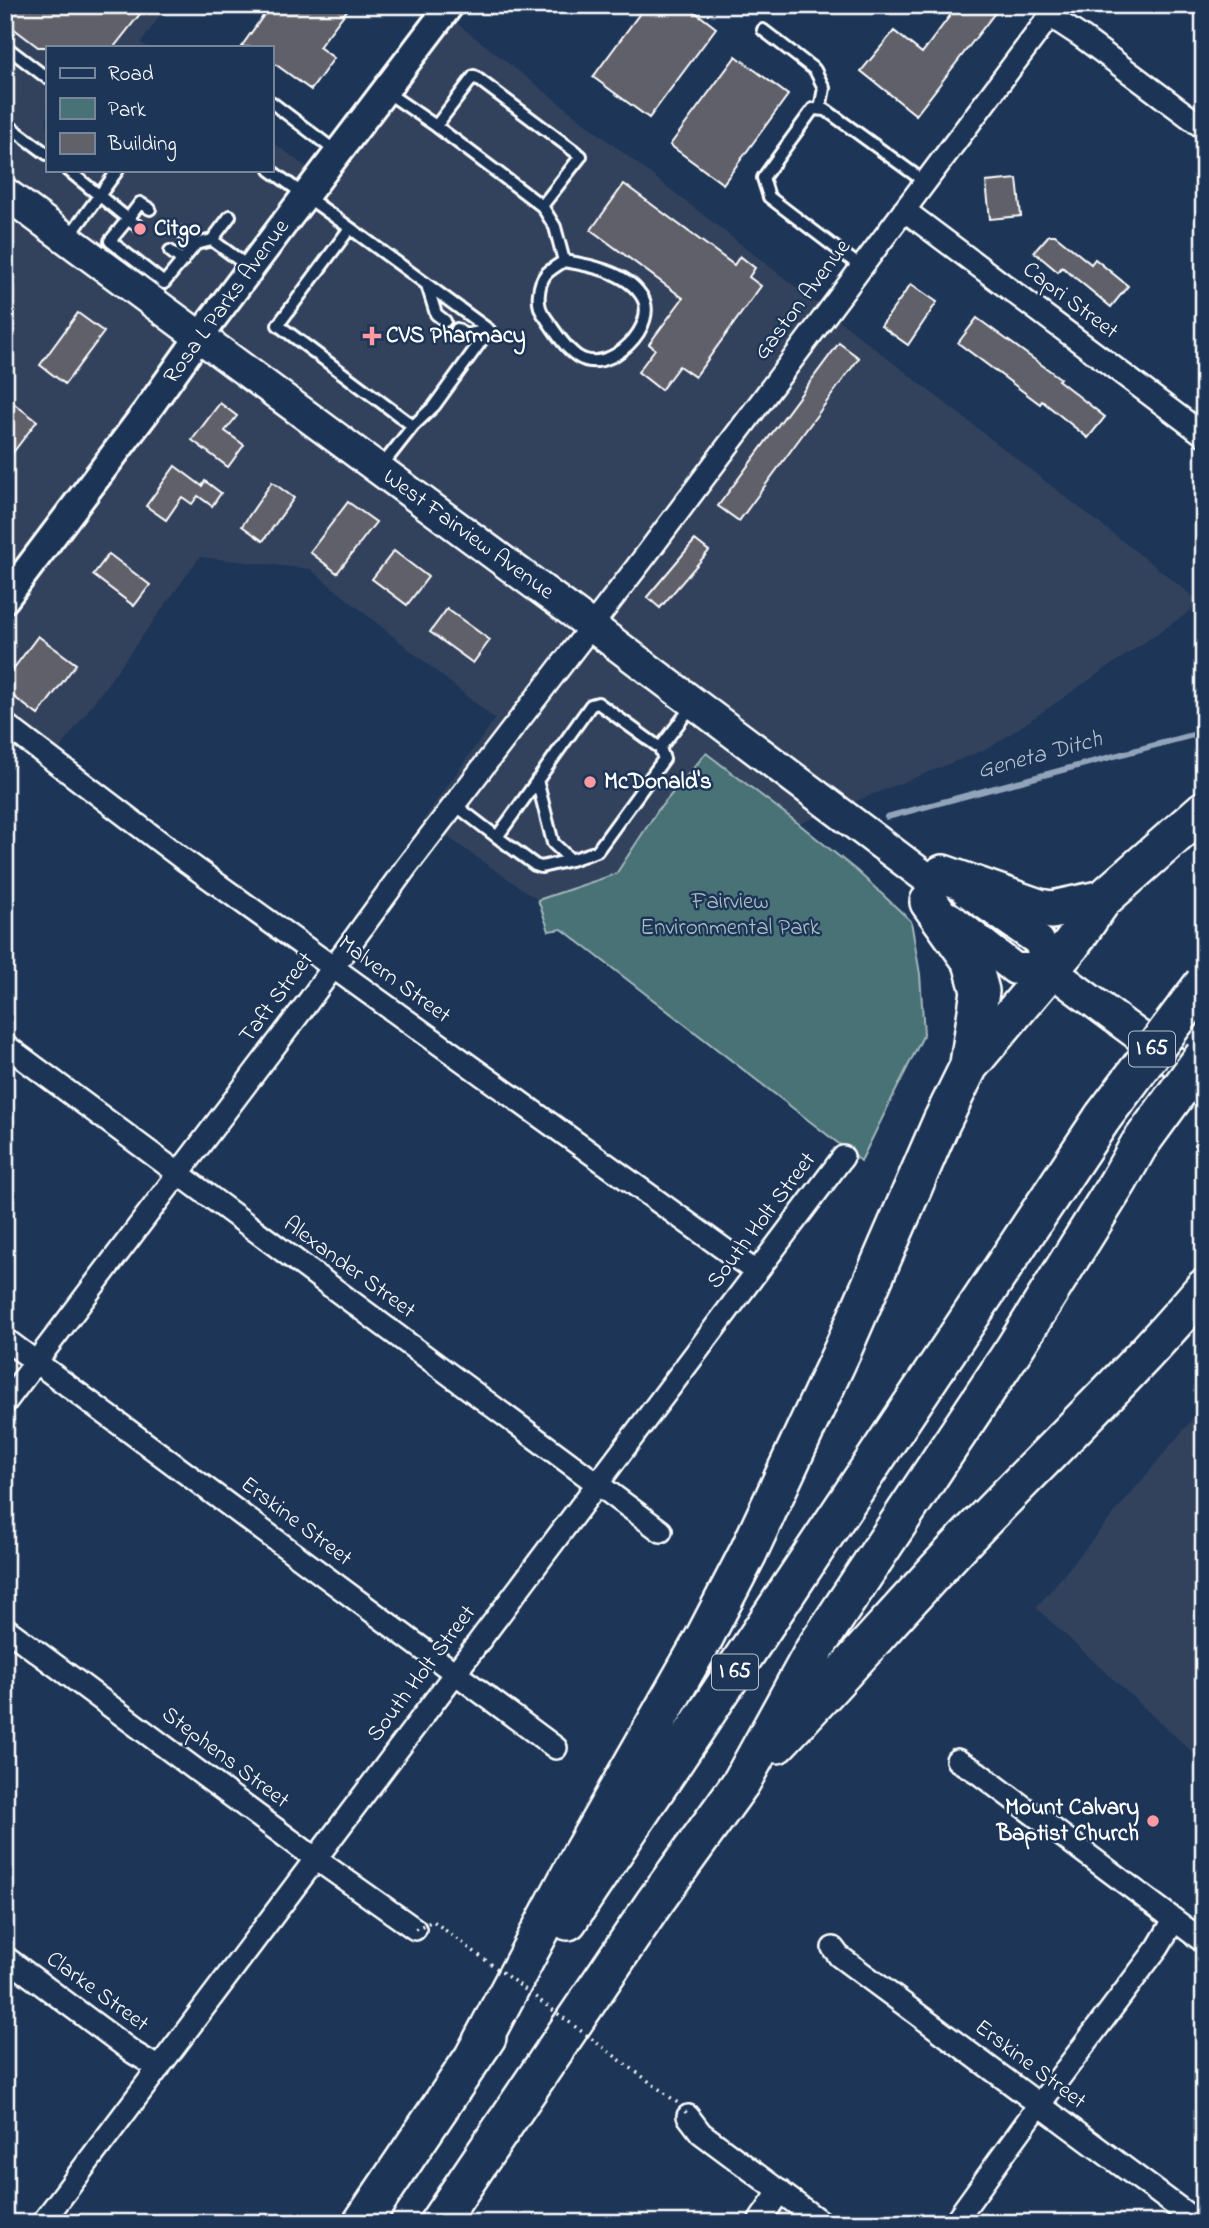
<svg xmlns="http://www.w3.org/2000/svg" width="1209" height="2228" font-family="'Indie Flower',sans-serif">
<rect width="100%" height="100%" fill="#1d3557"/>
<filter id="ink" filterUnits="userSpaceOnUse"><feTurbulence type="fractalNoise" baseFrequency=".0143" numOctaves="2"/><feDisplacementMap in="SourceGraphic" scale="14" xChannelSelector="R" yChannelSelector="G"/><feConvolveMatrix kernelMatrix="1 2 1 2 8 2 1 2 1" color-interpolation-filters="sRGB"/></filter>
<g filter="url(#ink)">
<path fill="#31425d" d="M5,5h162l-26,38 6,4h-100v123h224v-29l38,28 127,-162 766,596 -211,144 -192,77 -49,-39 -114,62 -20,27 -78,26 -115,-80 72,-101 -185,-150 -110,-12 -141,193 -54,-39z
M1204,1405v358l-168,-155z"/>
<path fill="#497277" stroke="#a4b8bb" stroke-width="2" d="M706,753l93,71 58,47 54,50 9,53 4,60 -63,127 -299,-232 -13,2 -11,-31 78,-26 42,-64z"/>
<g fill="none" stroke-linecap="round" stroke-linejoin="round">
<path stroke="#91a4ba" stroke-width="6" d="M887,817l317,-85"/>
</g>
<path fill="#61616a" stroke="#fff" stroke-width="2" d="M5,5h142l-33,42h-76l-33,-25z
M271,5h80l-32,42 15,11 -23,32 -40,-29v-14h-30z
M646,5h40l30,23 -67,90 -56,-41z
M958,5h43l-85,110 -55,-44 33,-40 28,22z
M736,56l52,39 -65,89 -53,-39z
M1017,179l4,37 -31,3 -4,-37z
M624,184l110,81 6,-9 15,12 -6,9 12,9 -66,91 -16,-11 -18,24 -23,-18 17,-23 -6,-5 34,-46 -92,-68z
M1049,235h6l36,29 4,-5 33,27 -17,21 -49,-40 -4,5 -24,-20z
M911,284l26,18 -29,43 -27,-19z
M78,313l26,19 -39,52 -25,-19z
M977,318l83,60 -2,2 47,37 -17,21 -46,-37 -2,3 -82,-61z
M839,343l20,15 -120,163 -21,-15z
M5,397l32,24 -32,42z
M220,403l17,13 -12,15 19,14 -16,22 -36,-27z
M175,466l27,20 3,-5 16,12 -9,13 -14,-10 -6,8 -10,-7 -16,23 -20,-14z
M272,482l22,16 -31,43 -21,-15z
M348,502l28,20 -39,51 -27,-21z
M695,540l14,11 -49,57 -13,-11z
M394,551l34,26 -21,28 -35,-26z
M109,554l41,31 -16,21 -41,-31z
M447,609l43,31 -17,23 -43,-31z
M38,636l38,28 -38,51 -33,-25v-10z"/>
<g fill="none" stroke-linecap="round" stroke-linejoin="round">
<g stroke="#fff" stroke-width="16">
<path id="service" d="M763,30l52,40 9,18 -4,21
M5,46l42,32
M385,91l51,35 106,80 13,21 9,34c-6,4 -13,8 -18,13 -8,10 -10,30 -3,40 10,14 20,32 34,42 31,22 85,-32 64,-61 -15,-23 -52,-30 -77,-34
M271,102l67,51
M5,123l42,31
M436,126l38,-50 107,80 -39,50
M68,170l60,49 12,-16 10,6
M270,170l80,58 -72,97 135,101 -33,42
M138,226l-10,-7 -18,22 54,42 32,-39 16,-4 18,-24
M350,228l139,102 -55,76 -21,20
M182,233l14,11
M68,238l50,-68
M212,240l38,28
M170,251l13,10
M861,267l-92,-70 -6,-19 50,-69 13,1 99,72
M427,285l9,29 9,7
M457,329l8,6 24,-5
M598,703l62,45 4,11 -67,92 -26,9 -30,7 -6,-2 -38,-28 94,-132z
M660,748l32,-42
M537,780l16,63 18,17
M454,804l43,33"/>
</g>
<g stroke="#fff" stroke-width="26">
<path id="minor" d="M1050,16l32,21 122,91
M904,210l300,225
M5,724l179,136 572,412
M5,1045l656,486
M5,1339l551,409
M5,1403l303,-401 99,-136 239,-311 412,-550
M5,1628l311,231 99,70
M957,1760l20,12 227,170
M833,1948l6,8 360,267
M5,1957l129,96 25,15
M688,2116l13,17 121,90
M42,2223l801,-1066
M758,2223l22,-32
M954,2223l85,-118 119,-158 16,-27"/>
</g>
<g stroke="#fff" stroke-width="32">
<path id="tertiary" d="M5,599l141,-187 53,-75 87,-116 164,-216"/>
</g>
<g stroke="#fff" stroke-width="35">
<path id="secondary" d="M5,193l585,432 338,254
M968,892l71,49 10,28 155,115
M950,918l65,51h34"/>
</g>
<g stroke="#fff" stroke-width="42">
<path id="motorway" d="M943,874l96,34 13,2 51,-11
M929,902l43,60 8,29 -11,73
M777,1744c67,-70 130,-144 197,-214 77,-80 158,-157 230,-242
M568,1921l535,-804
M473,2058l107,-202 124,-218 44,-85 95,-204 98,-226 28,-57 102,-121 32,-46 101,-89
M362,2223l125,-186
M438,2223l216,-320 88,-122 72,-131 200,-301 104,-167 21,-37"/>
</g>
<use href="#service" stroke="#1d3557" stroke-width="10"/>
<use href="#minor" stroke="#1d3557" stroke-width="21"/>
<use href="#tertiary" stroke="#1d3557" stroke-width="26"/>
<use href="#secondary" stroke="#1d3557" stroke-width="30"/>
<use href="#motorway" stroke="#1d3557" stroke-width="37"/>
<g stroke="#fff" stroke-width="42" stroke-linecap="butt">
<path id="motorway-bridge" d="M1103,1117l101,-134
M1139,1145l65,-89"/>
</g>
<path stroke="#fff" stroke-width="3.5" stroke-dasharray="2 5" stroke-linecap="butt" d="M415,1929l18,-8 249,185 6,10"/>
<use href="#motorway-bridge" stroke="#1d3557" stroke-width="37"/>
</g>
</g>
<g fill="#ff9aa2" stroke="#1d3557" stroke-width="2.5">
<circle cx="140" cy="229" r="7"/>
<path d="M368.5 325.5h7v7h7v7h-7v7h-7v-7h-7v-7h7z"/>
<circle cx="590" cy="782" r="7"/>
<circle cx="1153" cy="1821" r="7"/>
</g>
<g text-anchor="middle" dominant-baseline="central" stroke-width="5" stroke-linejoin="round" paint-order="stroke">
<g fill="#1d3557" stroke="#bbc2cd" stroke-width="2">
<rect x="1129" y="1031.5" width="46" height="35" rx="5"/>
<rect x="712" y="1654.5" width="46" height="35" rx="5"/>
</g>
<g font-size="21" font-weight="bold" fill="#fff">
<text x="1152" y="1049">I 65</text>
<text x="735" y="1672">I 65</text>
</g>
<g font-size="23" font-weight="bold" fill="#fff" stroke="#1d3557" text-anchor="start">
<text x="154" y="229">Citgo</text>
<text x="386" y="336">CVS Pharmacy</text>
<text x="604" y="782">McDonald's</text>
<text x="1139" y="1808" text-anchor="end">Mount Calvary<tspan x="1139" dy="26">Baptist Church</tspan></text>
</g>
<g font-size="23" fill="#fff" stroke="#1d3557">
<text transform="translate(803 300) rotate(-53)">Gaston Avenue</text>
<text transform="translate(1070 301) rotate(37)">Capri Street</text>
<text transform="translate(227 302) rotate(-54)">Rosa L Parks Avenue</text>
<text transform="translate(468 535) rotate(36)">West Fairview Avenue</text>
<text transform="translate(394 980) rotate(36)">Malvern Street</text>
<text transform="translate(277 998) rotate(-53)">Taft Street</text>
<text transform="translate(762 1221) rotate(-53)">South Holt Street</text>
<text transform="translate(349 1268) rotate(36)">Alexander Street</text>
<text transform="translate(296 1522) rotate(37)">Erskine Street</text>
<text transform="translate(422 1674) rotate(-53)">South Holt Street</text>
<text transform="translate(225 1758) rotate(37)">Stephens Street</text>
<text transform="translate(97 1992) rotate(36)">Clarke Street</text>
<text transform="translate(1030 2065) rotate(37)">Erskine Street</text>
</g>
<g font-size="23" fill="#adc0c2" stroke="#1d3557">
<text x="730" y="902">Fairview<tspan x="730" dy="26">Environmental Park</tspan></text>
</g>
<g font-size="24" font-style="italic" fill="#b5c2d1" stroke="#1d3557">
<text transform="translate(1040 756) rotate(-15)">Geneta Ditch</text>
</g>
</g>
<rect width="1209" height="2228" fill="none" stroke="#1d3557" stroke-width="28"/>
<rect x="14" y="14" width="1181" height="2200" fill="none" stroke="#fff" stroke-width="2.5" filter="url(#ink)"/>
<rect x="46" y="46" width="228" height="126" fill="#1d3557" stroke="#77869a" stroke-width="2"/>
<rect x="60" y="68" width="35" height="10" fill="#1d3557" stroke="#77869a" stroke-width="2"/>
<text x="108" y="80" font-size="21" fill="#ffffff">Road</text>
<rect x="60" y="98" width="35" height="21" fill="#497277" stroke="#77869a" stroke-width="2"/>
<text x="108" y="116" font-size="21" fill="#ffffff">Park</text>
<rect x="60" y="133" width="35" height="21" fill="#61616a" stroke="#77869a" stroke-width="2"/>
<text x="108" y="150" font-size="21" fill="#ffffff">Building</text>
</svg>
